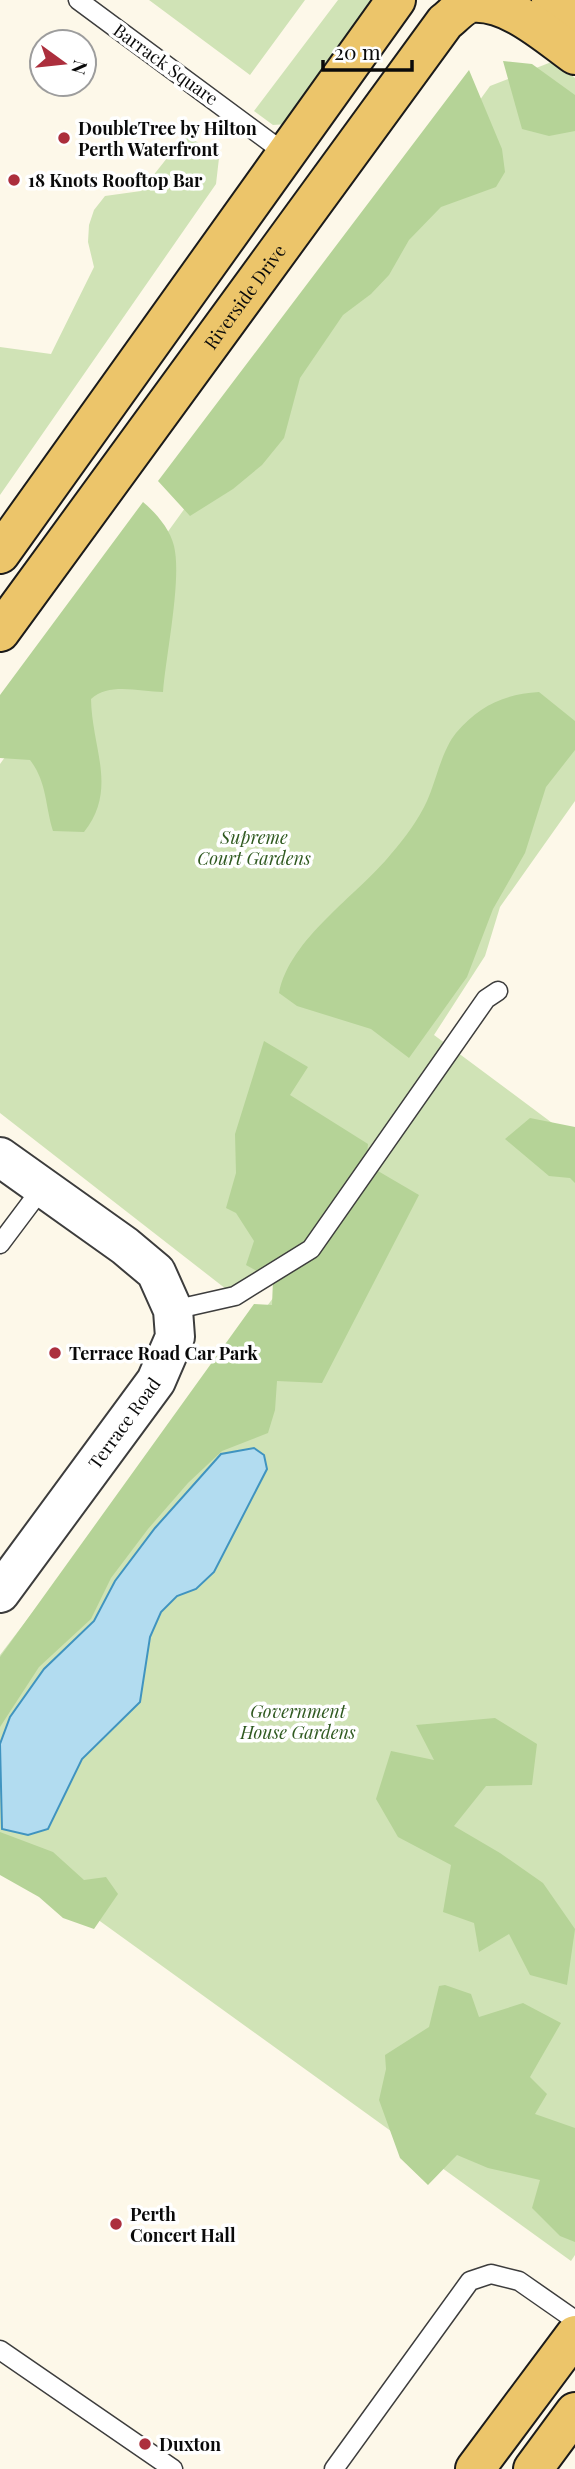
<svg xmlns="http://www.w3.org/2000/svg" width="575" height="2469" font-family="'Playfair Display',serif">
<rect width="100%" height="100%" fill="#fdf8e9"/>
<path fill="#d0e3b6" d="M149,0h156l-55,75z
M338,0h40l-91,124 -14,1 -19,-14z
M554,61l21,17v723l-75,106 -15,49 -51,79 141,105v1115l-4,6 -571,-412v-194l309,-404 -74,45 -235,-183v-349l490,-678z
M186,134l33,24 -3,26 -216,311v-148l51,7 43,-87 -6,-25 1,-17 5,-15 11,-14 36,-5z"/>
<path fill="#b5d397" d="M503,61l29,3 43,31v36l-26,5 -27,-7z
M469,70l33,79 3,23 -9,15 -55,20 -32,33 -20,35 -18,19 -28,21 -43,63 -16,60 -22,27 -29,24 -43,27 -32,-35z
M143,502c13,11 27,27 31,44 8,33 -8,108 -11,146 -23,0 -53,-10 -72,7 1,50 27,90 -7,133l-31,-1c-8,-26 -6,-49 -23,-71l-30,-2v-63z
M539,692l36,29v29l-29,37 -21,66 -32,56 -26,68 -58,81 -38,-29 -74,-23 -18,-13c11,-55 78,-97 112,-139 13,-15 28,-35 36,-53 9,-20 15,-51 29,-68 23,-27 48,-39 83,-41z
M264,1041l44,26 -18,28 78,49 -2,20 53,31 -97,188 -45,-2 -2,29 -7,23 -46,18 -34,32 -40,46 -37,49 -20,41 -52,48 -39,60v-70l254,-353 18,1 1,-25 -27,-15 8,-24 -18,-28 -10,-5 10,-35 -1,-39z
M530,1118l45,9v56l-5,-5 -21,-2 -44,-37z
M495,1718l42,26 -5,41 -46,1 -32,40 46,27 43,30 32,46 -8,56 -37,-10 -21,-41 -30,18 -5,-29 -31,-11 8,-47 -53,-28 -22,-38 15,-48 43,9 -18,-35z
M0,1832l53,20 31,28 22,-3 12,17 -24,35 -31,-11 -24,-21 -39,-22z
M445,1985l26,9 8,23 44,-14 38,20 -31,54 17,17 -12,20 40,14v114l-15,-6 -28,-28 8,-28 -52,-12 -31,-13 -29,30 -28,-27 -21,-58 7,-31 -1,-14 44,-28 10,-41z"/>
<path fill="#b2dcf0" stroke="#4094c0" stroke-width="2" d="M254,1448l10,7 3,14 -53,103 -18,17 -19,7 -16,16 -11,25 -10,65 -58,57 -34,70 -20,6 -26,-6 -2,-85 10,-27 34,-48 50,-48 21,-40 40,-53 66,-74z"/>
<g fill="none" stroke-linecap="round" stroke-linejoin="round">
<g stroke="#3d3d3d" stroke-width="21">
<path id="service" d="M78,0l208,154
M0,1244l42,-56
M173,1310l62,-14 76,-47 175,-250 12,-8
M0,2350l173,119
M334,2469l136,-188 21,-7 28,7 56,39"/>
</g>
<g stroke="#3d3d3d" stroke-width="42">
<path id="tertiary" d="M0,1157l125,89 31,26 17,38 2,27 -19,44 -156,212"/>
</g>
<g stroke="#1b1b1b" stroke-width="42">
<g id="primary">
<path d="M551,0l24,17"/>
<path d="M0,554l396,-554"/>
<path id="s1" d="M0,632l445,-610c8,-6 17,-17 27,-19 37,-3 75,32 103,52"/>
<path d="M475,2469l100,-134"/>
<path d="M533,2469l42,-57"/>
</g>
</g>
<use href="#service" stroke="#fff" stroke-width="18"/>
<use href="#tertiary" stroke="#fff" stroke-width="38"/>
<use href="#primary" stroke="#ecc56a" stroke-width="38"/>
</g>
<g fill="#ac2f3d" stroke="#fff" stroke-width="2.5">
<circle cx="64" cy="138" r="7"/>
<circle cx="14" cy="180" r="7"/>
<circle cx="55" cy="1353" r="7"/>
<circle cx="116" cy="2224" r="7"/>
<circle cx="145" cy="2444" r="7"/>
</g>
<g text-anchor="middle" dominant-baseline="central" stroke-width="7" stroke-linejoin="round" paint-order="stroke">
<g font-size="18" fill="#0a0a0a" stroke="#fff">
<text transform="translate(166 64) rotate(36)">Barrack Square</text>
<text stroke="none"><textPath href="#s1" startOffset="415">Riverside Drive</textPath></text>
<text transform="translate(124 1423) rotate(-54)">Terrace Road</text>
</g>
<g font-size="18" font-weight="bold" fill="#0a0a0a" stroke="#fff" text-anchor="start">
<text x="78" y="128">DoubleTree by Hilton<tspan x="78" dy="21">Perth Waterfront</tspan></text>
<text x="28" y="180">18 Knots Rooftop Bar</text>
<text x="69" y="1353">Terrace Road Car Park</text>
<text x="130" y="2214">Perth<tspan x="130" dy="21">Concert Hall</tspan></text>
<text x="159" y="2444">Duxton</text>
</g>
<g font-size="18" font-style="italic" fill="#305a21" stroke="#fff">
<text x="254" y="837">Supreme<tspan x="254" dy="21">Court Gardens</tspan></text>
<text x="298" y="1711">Government<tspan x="298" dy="21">House Gardens</tspan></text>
</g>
</g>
<g transform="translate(63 63) rotate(105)"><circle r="33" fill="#ffffff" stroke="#9d9d9d" stroke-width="2"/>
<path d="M0-5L12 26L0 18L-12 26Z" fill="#ac2f3d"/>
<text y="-10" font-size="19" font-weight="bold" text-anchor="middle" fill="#0a0a0a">N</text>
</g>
<path d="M323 60v10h89v-10" fill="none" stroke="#0a0a0a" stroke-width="3.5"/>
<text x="334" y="60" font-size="21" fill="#0a0a0a" stroke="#ffffff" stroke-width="5" paint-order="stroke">20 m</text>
</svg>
